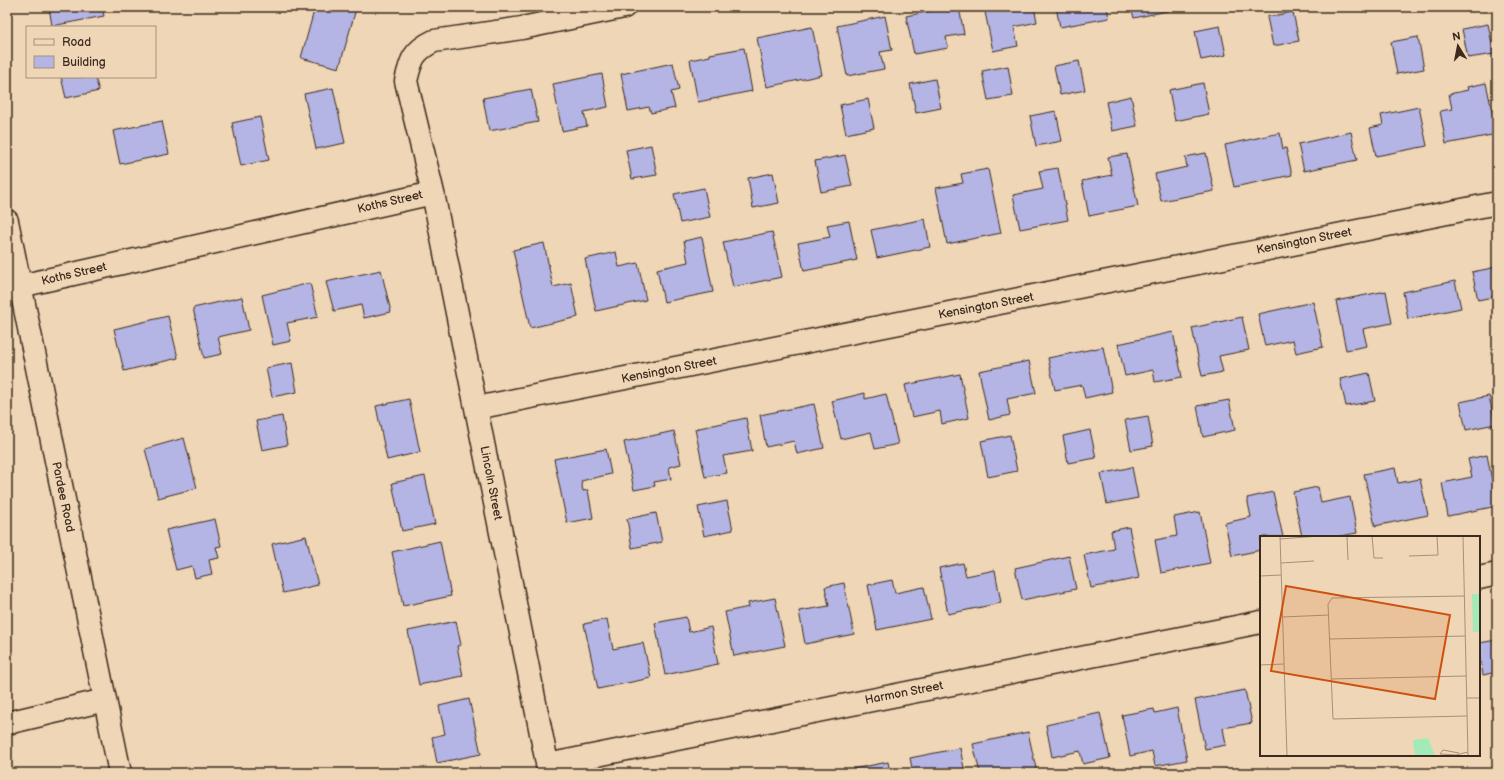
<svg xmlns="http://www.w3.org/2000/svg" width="1504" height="780" font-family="'Balsamiq Sans',sans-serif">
<rect width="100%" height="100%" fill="#eed6b6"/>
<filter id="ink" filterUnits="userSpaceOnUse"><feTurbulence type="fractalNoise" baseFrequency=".025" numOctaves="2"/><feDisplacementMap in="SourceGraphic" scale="8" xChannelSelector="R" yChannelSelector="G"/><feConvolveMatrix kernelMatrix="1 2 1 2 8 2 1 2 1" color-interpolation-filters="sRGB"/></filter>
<g filter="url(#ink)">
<path fill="#b4b4e5" stroke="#3b2a1e" d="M49,7h53l2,9 -52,10z
M315,7h33l8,2 -17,59 -38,-10z
M951,7h8l5,27 -18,3 2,11 -34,6 -8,-38z
M984,7h50l3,15 -23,5 4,19 -25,5z
M1056,7h51l2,11 -49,9z
M1131,7h50v1l-47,10z
M1293,12l6,29 -26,5 -6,-29z
M885,16l7,34 -12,2 4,17 -37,7 -10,-50z
M1488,24l6,30 -26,4 -6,-29z
M1220,26l6,29 -25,5 -6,-29z
M812,27l10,48 -55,12 -10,-49z
M1418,37l6,32 -27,5 -6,-32z
M744,48l8,43 -54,11 -8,-42 20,-4v-2z
M1079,61l6,29 -25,5 -6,-29z
M673,63l6,27 -8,2 4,16 -24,5 -2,-6 -21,4 -7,-37z
M1008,66l5,30 -25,4 -6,-29z
M602,74l6,33 -24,5 3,14 -25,5 -9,-47z
M61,77h34l4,14 -33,7z
M935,79l6,29 -25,5 -6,-29z
M1203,83l6,31 -34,7 -6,-31z
M1486,83l11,51 -51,10 -6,-33 12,-2 -3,-15 19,-4 -1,-3z
M333,88l12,55 -29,6 -12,-55z
M531,89l7,33 -49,9 -6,-33z
M1131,96l6,30 -25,5 -6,-29z
M868,99l6,29 -28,6 -6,-29z
M1419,107l8,39 -51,10 -6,-28 13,-3 -2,-10z
M1056,111l6,30 -26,5 -6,-30z
M260,117l9,43 -28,6 -9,-43z
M162,121l7,33 -49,10 -7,-33z
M1351,132l6,28 -53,11 -6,-27z
M1280,133l3,16 3,-1 6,27 -58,12 -9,-42z
M651,145l6,30 -25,4 -6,-29z
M1206,153l8,38 -53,10 -6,-27 32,-7 -2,-10z
M1127,154l11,52 -49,10 -7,-35 30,-6 -4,-18z
M845,155l7,31 -31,6 -6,-31z
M1058,168l10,52 -48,9 -7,-34 30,-6 -4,-18z
M988,169l13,64 -54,11 -11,-56 27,-5 -2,-9z
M773,173l6,30 -26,5 -5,-30z
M704,188l6,29 -30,6 -6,-29z
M925,219l5,28 -53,11 -6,-28z
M849,221l8,39 -53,11 -6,-28 32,-6 -3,-12z
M772,232l10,45 -49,10 -10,-45z
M702,237l11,55 -49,10 -7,-33 31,-7 -4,-21z
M544,243l9,44 18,-4 7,34 -48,11 -17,-78z
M616,252l3,15 19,-4 8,37 -50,11 -11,-52z
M1497,267v29l-19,4 -6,-28z
M381,270l10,42 -27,6 -3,-13 -27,6 -8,-29z
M1455,281l6,27 -53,11 -5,-27z
M310,283l8,34 -31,6 4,18 -18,4 -11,-50z
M1386,291l6,32 -29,6 4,17 -21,4 -10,-49z
M242,297l7,33 -31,7 4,17 -18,4 -11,-50z
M1313,302l10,45 -27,6 -3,-13 -28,6 -7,-32z
M168,316l10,42 -54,13 -10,-42z
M1242,317l7,33 -30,6 4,16 -21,4 -10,-48z
M1173,332l9,45 -27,5 -2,-12 -28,6 -7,-32z
M1103,347l9,45 -27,6 -3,-13 -27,5 -7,-32z
M1029,361l7,32 -29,6 3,16 -21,5 -10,-49z
M292,363l5,29 -25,5 -6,-29z
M1369,373l6,28 -29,5 -6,-27z
M960,374l9,44 -27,6 -2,-13 -28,6 -7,-32z
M865,393v6l21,-5 12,50 -23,5 -4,-17 -30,7 -9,-38z
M1489,396l6,28 -29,6 -6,-28z
M409,399l11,53 -33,8 -11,-54z
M1229,400l6,30 -32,7 -6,-31z
M814,404l10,44 -27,6 -3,-13 -28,6 -6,-32z
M282,416l5,29 -25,5 -6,-29z
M1148,416l5,30 -22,4 -6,-30z
M746,418l6,33 -29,5 4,17 -22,4 -10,-48z
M1090,430l6,28 -28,5 -5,-27z
M674,431l7,33 -12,3 2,12 -17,3 1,4 -21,4 -10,-48z
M1010,435l7,36 -29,6 -7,-36z
M184,438l13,50 -39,10 -13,-49z
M606,449l5,25 -30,7 2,10 5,-1 5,28 -26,5 -13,-64z
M1487,455l10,51 -49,10 -6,-33 30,-6 -4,-18z
M1132,467l6,31 -31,6 -6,-30z
M1395,468l3,15 22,-4 8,36 -53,11 -11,-52z
M425,476l10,48 -33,7 -10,-48z
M1318,487l3,16 29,-6 7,36 -22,4h-33l-9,-45z
M1273,492l10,45h-22v13l-29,6 -7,-33 26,-6 -4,-19z
M727,501l6,29 -29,6 -6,-29z
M1200,512l10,51 -49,10 -6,-33 22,-4 -3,-19z
M656,513l6,29 -30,6 -5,-29z
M215,519l6,27 -5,1 3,11 -10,2 3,14 -17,4 -3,-12 -16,4 -10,-40z
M1129,527l10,51 -48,10 -7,-33 30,-6 -3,-18z
M306,536l12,49 -35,8 -11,-49z
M440,541l11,55 -48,10 -11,-54z
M1069,556l7,33 -54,11 -7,-32z
M963,563l3,13 29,-6 6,33 -53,11 -9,-46z
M892,580l3,13 29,-6 7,32 -54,11 -9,-45z
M844,583l10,51 -49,10 -6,-33 30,-5 -4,-19z
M775,598l10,48 -51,10 -9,-44 24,-5 -1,-4z
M686,617l3,15 22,-5 7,37 -53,11 -10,-52z
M607,619l6,30 30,-6 8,35 -53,11 -14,-65z
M456,621l5,24 -4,1 6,30 -44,9 -11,-54z
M1497,640v32l-14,3 -4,-21v-11z
M1245,690l7,33 -29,5 3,17 -21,4 -10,-49z
M469,699l12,55 -44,9 -5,-26 13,-3 -6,-28z
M1177,708l10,52 -32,6 -3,-15 -22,5 -8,-41 32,-6 1,4z
M1100,713l10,45 -27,6 -3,-13 -28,6 -6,-32z
M1028,732l9,41h-28l-1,-3 -14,3h-14l-7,-29z
M960,748l5,25h-52l-3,-15z
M888,762l2,11h-53v-1z
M1227,769l1,4h-21z"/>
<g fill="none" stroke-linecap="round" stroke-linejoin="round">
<g stroke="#3b2a1e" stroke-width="25">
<path id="street" d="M20,286l413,-93
M476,408l1021,-205
M1479,578l18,-4
M7,723l98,-23
M547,765l714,-143
M549,773l-116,-580 -27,-112c5,-21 7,-30 28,-40l88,-13 102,-21"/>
</g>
<g stroke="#3b2a1e" stroke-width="25">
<path id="secondary" d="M7,221l113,552"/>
</g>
<use href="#street" stroke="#eed6b6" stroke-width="22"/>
<use href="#secondary" stroke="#eed6b6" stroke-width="22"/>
</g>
</g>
<g text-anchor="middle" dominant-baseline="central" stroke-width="3.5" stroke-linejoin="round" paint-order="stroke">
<g font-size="12" fill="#3b2a1e" stroke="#eed6b6">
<text transform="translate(390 202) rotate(-13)">Koths Street</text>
<text transform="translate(1304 241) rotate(-11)">Kensington Street</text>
<text transform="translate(74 274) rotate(-13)">Koths Street</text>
<text transform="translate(986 306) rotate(-11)">Kensington Street</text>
<text transform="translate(669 370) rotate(-11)">Kensington Street</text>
<text transform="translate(491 483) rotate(79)">Lincoln Street</text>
<text transform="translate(63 497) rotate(78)">Pardee Road</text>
<text transform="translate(904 693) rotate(-11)">Harmon Street</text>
</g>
</g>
<g transform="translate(1260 536)">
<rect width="220" height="220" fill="#eed6b6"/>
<path d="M212,58h8v38h-7zM168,202l7,18h-20l-2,-16z" fill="#a3eab8"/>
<path fill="none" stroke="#a69179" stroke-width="1" d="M20,0l7,220M87,0l1,24M112,0l2,22h9M203,0l5,220M20,3l40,-3M149,20l29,-1 -1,-19M21,27l33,-2M0,40l21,-1M204,60l-132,2 -4,6 5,115 134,-3M22,81l47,-2M70,103l135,-3M0,129l24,-1M71,143l135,-3M207,162h13M199,217l-16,-3 -3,4 16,1 12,-3"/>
<path fill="#ce520f" fill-opacity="0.15" stroke="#ce520f" stroke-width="2" d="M26,50l164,29 -15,84 -164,-28z"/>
<rect width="220" height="220" fill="none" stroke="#3b2a1e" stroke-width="2"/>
</g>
<rect width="1504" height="780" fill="none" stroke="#eed6b6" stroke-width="24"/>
<rect x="12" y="12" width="1480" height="756" fill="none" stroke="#3b2a1e" stroke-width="1.5" filter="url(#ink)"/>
<rect x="26" y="26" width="130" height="52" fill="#eed6b6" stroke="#a69179"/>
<rect x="34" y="39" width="20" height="6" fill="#eed6b6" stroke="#a69179"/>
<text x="62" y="46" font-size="12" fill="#3b2a1e">Road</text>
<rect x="34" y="56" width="20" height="12" fill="#b4b4e5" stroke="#a69179"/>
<text x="62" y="66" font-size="12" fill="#3b2a1e">Building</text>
<g transform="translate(1458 46) rotate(350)" stroke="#eed6b6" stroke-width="3" paint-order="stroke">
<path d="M0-3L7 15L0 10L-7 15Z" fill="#3b2a1e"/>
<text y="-6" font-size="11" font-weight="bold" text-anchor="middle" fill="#3b2a1e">N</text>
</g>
</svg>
